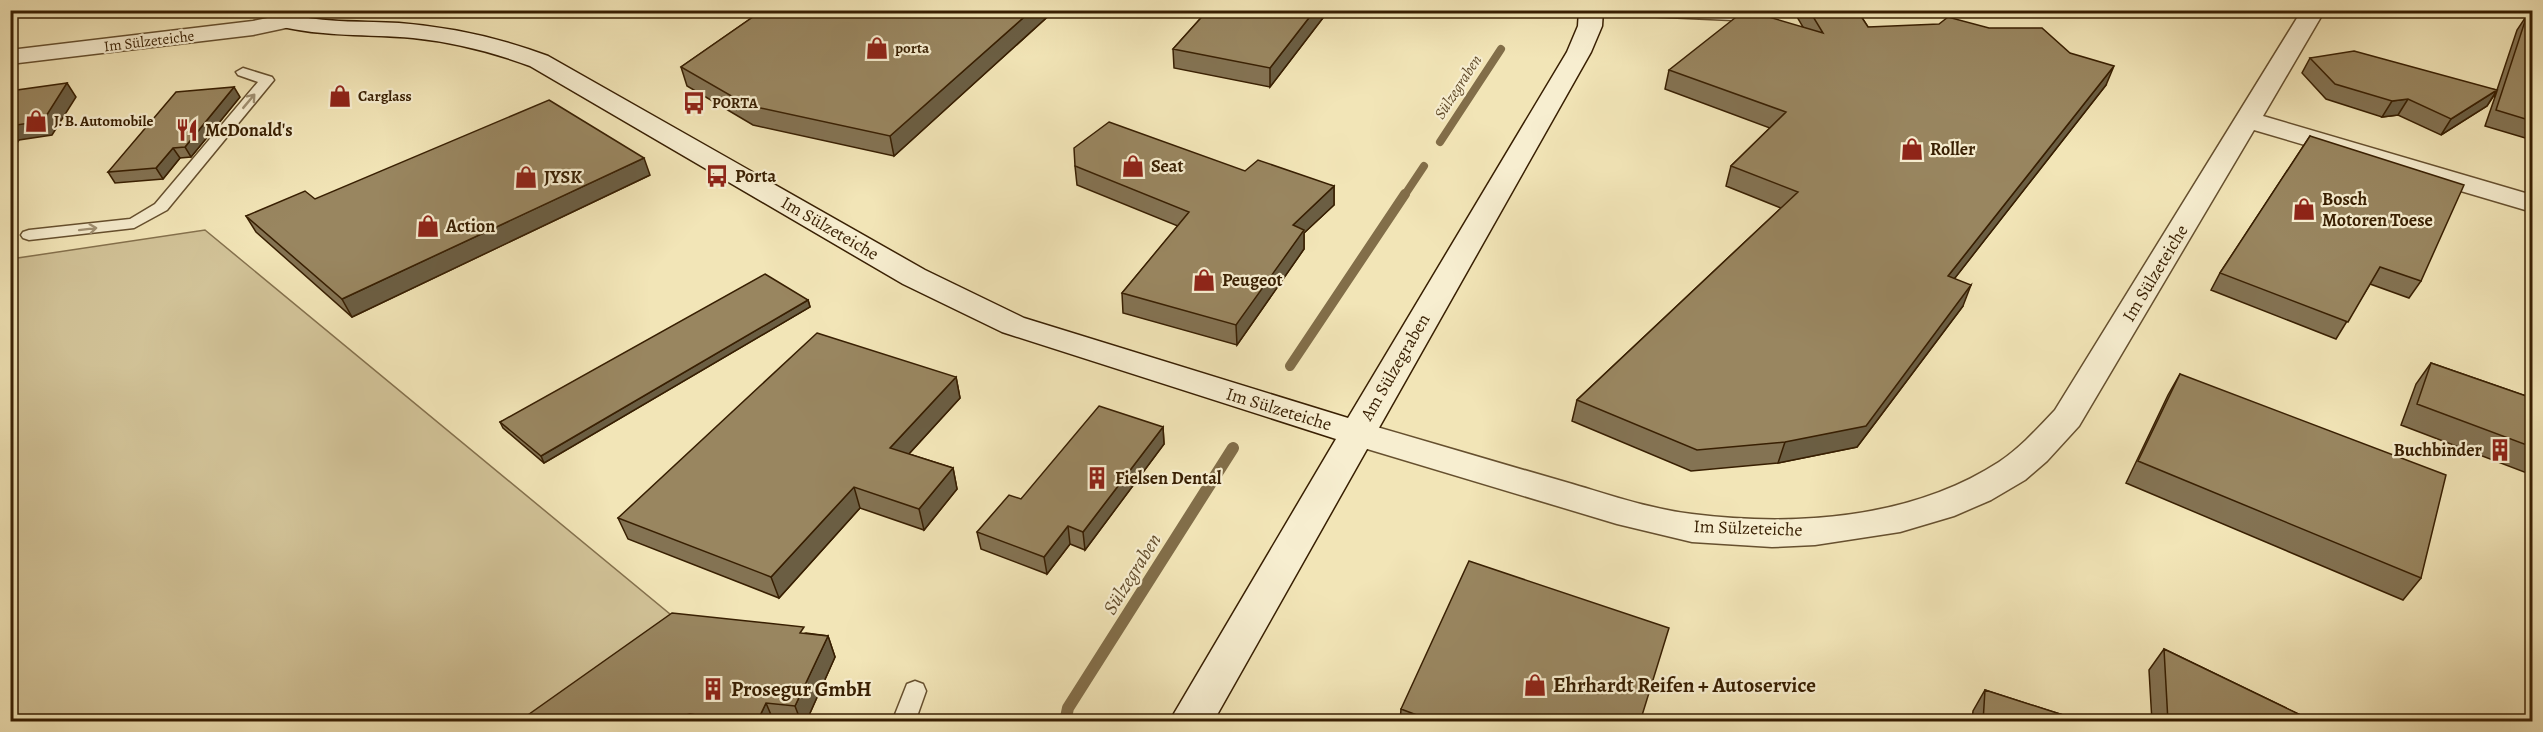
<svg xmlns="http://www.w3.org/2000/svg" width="2543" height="732" font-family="Alegreya,serif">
<rect width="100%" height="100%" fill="#f2e5b7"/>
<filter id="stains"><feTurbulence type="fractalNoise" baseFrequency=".00333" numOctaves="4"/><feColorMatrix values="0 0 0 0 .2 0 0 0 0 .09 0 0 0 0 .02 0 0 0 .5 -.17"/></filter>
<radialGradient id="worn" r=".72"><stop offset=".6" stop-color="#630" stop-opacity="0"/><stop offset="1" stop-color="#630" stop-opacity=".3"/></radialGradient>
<path fill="#d2c398" stroke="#85714d" stroke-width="1.5" d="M205,230l477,394 -141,97 -530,1v-463z"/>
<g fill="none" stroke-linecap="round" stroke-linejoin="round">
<path stroke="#826e49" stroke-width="8" d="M1440,142l61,-93
M1404,196l20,-30"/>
<path stroke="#826e49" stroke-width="10" d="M1290,366l115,-172"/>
<path stroke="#826e49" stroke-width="12" d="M1065,722l3,-14 165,-260"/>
<g stroke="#66502f" stroke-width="3">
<path id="lane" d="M1593,10l154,3 -1,-3h13l2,7 -6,4 -156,-7z
M243,68l29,9 2,3 -107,130 -33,18 -105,12 -6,-2 -2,-3 2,-3 6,-2 101,-11 25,-15 103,-122 -20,-7 -2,-3z
M915,681l8,3 3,7 -11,31h-23l15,-38z"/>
</g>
<g stroke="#66502f" stroke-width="3">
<path id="street" d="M2302,10h23l-62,106 269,79v17l-278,-82 -175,296 -32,35 -22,19 -34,20 -37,16 -54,16 -85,13 -43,2 -80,-5 -75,-18 -273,-82 -5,-9 5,-9 12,-3c71,20 142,42 213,62 41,12 81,26 123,31 102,13 219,5 307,-52 21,-14 39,-34 56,-52z
M287,14l8,2 4,5 -4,5 -42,9 -243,29v-14l243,-29z"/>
</g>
<g stroke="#381f02" stroke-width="3">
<path id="secondary" d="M273,10h23l1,6c34,7 68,5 102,7 51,4 101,15 149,33l377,214 99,48 324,100 219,-366 11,-26 1,-16h24l-1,16 -11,26 -378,670h-44l167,-283 -334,-107 -99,-48 -373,-218c-38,-14 -77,-24 -117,-28 -46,-4 -90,-1 -134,-12z"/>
</g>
<use href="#lane" fill="#f7eed0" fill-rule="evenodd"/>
<use href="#street" fill="#f7eed0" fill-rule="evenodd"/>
<use href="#secondary" fill="#f7eed0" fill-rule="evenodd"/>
</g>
<path fill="#847353" stroke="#381f02" stroke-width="1.5" d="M763,10h292l-161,146 -141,-31 -66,-39 -6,-19z
M1208,10h121l-59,77 -96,-19 -1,-19z
M1793,10h64l11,17 238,58 -152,194 9,27 -106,141 -79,16 -87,8 -119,-50 5,-21 204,-192 -55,-22 5,-20 39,-38 -105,-39 4,-19 134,-43z
M2527,15l5,1v124l-47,-14 12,-35 -10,15 -46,29 -43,-20 -16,2 -56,-18 -24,-26 8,-15 187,32 20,-60z
M240,97l-49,60 -11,1 -17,21 -48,4 -7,-11z
M2310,136l111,145 -12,17 -39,-14 -34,55 -125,-49 9,-17z
M1075,166l170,5 89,15v19l-30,28v16l-67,96 -114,-32 -1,-20 56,-67 -101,-41z
M650,175l-298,142 -96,-85 -10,-16 69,-17z
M808,300l2,7 -266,156 -41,-35 -3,-6z
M2431,363l101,35v77l-131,-50 15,-41z
M2180,374l241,204 -18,22 -277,-117 42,-88z
M956,377l4,21 -51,56 44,14 4,21 -33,41 -64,-22 -81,90 -151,-59 -10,-21z
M1163,427l1,17 -79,106 -15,-6 -23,30 -66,-25 -4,-17 44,-33z
M806,633l22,3 7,21 -29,65h-288z
M2164,649l151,73h-163l-3,-52z
M1985,690l100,32h-113l1,-11z
M1401,709l239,13h-240z"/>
<path fill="#6b5e43" stroke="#381f02" stroke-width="1.5" d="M1032,10h23l-161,146 -4,-20z
M1315,10h14l-59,77v-19z
M2114,66l-8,19 -166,212 8,-21z
M67,83l9,14 -24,38 -33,5 -9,14v-28z
M234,87l6,10 -49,60 -6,-10z
M2497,90l-10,16 -46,29 10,-16z
M2408,99l-10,16 -16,2 10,-16z
M173,148l7,10 -17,21 -7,-11z
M644,158l6,17 -298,142 -10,-18z
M1334,186v19l-30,28v16l-67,96 -1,-20 57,-100z
M1971,285l-8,21 -106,141 -79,16 7,-21z
M808,300l2,7 -266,156 -3,-7z
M956,377l4,21 -65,71 -5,-21z
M1163,427l1,17 -79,106 -2,-18z
M953,468l4,21 -33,41 -5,-21z
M854,487l6,21 -81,90 -8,-21z
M1068,526l2,18 -23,30 -3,-17z
M828,636l7,21 -29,65h-5l-6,-16z
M766,703l8,19h-17z
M690,714l4,8h-38z"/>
<path fill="#998660" stroke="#381f02" stroke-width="1.5" d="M763,10h269l-142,126 -143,-31 -66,-38z
M1208,10h107l-45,58 -97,-19z
M1745,10l78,23 -14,-23h48l11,17 71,-3 9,-7 41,11h53l28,25 44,13 -166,210 23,9 -105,141 -81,16 -88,8 -120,-50 221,-208 -67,-26 55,-54 -117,-42z
M2527,15l5,1v105l-36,-11z
M2354,51l143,39 -46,29 -43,-20 -16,2 -57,-17 -25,-26z
M67,83l-24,38 -33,5v-35z
M234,87l-49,60 -12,1 -17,20 -48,4 68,-80z
M549,100l95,58 -302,141 -96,-83 59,-25 10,8z
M1109,122l136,49 13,-11 76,26 -41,39 11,5 -68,95 -114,-32 67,-81 -114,-46 -1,-18z
M2310,136l154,49 -43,96 -41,-14 -32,55 -128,-49z
M765,274l43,26 -267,156 -41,-34z
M817,333l139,44 -66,71 63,20 -34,41 -65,-22 -83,90 -153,-59z
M2431,363l101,35v49l-115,-43z
M2180,374l266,101 -25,103 -283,-117z
M1099,406l64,21 -80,105 -15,-6 -24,31 -67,-25 32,-37 12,4z
M1469,561l200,67 -29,94h-205l-34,-13z
M672,613l132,14 -4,6 28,3 -33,70 -29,-3 -9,19h-12l-55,-8 -34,8h-138z
M2164,649l151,73h-147z
M1985,690l100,32h-102z"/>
<defs><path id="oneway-shaft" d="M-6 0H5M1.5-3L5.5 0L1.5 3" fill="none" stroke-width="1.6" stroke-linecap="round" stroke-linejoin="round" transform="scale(1.5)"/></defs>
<g stroke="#a19173">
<use href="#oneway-shaft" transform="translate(249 101) rotate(-50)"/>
<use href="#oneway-shaft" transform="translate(88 229) rotate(-7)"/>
</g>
<defs>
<g id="shop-bare" transform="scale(1.8)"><path d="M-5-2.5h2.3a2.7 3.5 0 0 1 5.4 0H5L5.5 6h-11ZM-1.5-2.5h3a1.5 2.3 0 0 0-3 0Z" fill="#8f2418" stroke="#f7eed0" stroke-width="2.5" paint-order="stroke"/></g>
<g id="bus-bare" transform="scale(1.8)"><path d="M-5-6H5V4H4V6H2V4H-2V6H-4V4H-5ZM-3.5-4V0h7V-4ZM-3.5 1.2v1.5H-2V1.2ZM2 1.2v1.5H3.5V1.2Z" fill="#8f2418" stroke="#f7eed0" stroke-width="2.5" paint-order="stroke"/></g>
<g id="restaurant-bare" transform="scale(1.8)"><path d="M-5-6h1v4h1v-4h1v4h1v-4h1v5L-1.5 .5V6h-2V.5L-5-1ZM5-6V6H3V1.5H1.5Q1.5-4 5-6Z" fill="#8f2418" stroke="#f7eed0" stroke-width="2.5" paint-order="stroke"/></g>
<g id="building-bare" transform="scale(1.8)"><path d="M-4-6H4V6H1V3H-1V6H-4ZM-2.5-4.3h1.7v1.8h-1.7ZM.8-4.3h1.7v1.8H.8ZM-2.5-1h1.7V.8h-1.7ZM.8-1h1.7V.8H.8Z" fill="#8f2418" stroke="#f7eed0" stroke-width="2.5" paint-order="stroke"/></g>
</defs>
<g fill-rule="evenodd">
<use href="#shop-bare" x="877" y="48"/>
<use href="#shop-bare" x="340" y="96"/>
<use href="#bus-bare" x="694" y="103"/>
<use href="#shop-bare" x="36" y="121"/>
<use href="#restaurant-bare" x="187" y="130"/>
<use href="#shop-bare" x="1912" y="149"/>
<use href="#shop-bare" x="1133" y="166"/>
<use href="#bus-bare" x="717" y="176"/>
<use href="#shop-bare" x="526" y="177"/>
<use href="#shop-bare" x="2304" y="209"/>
<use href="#shop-bare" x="428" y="226"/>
<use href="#shop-bare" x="1204" y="280"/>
<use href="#building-bare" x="2500" y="450"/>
<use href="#building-bare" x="1097" y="478"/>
<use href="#shop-bare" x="1535" y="685"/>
<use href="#building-bare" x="713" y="689"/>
</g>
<g text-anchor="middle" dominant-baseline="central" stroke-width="4.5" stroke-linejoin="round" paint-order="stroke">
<g font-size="15" fill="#381f02" stroke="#f7eed0">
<text transform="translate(149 41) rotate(-7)">Im Sülzeteiche</text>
</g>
<g font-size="15" font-weight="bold" fill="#381f02" stroke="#f7eed0" text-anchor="start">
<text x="895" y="48">porta</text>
<text x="358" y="96">Carglass</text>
<text x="712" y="103">PORTA</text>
<text x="54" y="121">J. B. Automobile</text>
</g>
<g font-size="16" font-style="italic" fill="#634d2c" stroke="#f7eed0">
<text transform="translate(1458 87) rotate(-57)">Sülzegraben</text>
</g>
<g font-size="18" font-weight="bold" fill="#381f02" stroke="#f7eed0" text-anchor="start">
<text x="205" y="130">McDonald's</text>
<text x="1930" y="149">Roller</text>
<text x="1151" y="166">Seat</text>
<text x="735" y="176">Porta</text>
<text x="544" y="177">JYSK</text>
<text x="2322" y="199">Bosch<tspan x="2322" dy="21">Motoren Toese</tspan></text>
<text x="446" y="226">Action</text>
<text x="1222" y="280">Peugeot</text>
<text x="2482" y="450" text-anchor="end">Buchbinder</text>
<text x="1115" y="478">Fielsen Dental</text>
</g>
<g font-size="18" fill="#381f02" stroke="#f7eed0">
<text transform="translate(830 228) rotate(30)">Im Sülzeteiche</text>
<text transform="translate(2155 273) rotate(-59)">Im Sülzeteiche</text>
<text transform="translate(1395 367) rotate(-60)">Am Sülzegraben</text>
<text transform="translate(1279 409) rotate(17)">Im Sülzeteiche</text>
<text transform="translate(1748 528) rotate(2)">Im Sülzeteiche</text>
</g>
<g font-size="20" font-style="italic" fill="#634d2c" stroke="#f7eed0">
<text transform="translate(1132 574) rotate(-58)">Sülzegraben</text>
</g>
<g font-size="21" font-weight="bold" fill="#381f02" stroke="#f7eed0" text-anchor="start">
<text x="1553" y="685">Ehrhardt Reifen + Autoservice</text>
<text x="731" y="689">Prosegur GmbH</text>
</g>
</g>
<rect width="2543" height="732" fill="none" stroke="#f2e5b7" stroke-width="36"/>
<rect x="12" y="12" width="2519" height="708" fill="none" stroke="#381f02" stroke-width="3"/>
<rect x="18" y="18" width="2507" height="696" fill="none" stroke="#381f02" stroke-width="1.5"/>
<rect width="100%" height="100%" filter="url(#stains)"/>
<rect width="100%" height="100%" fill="url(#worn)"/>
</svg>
